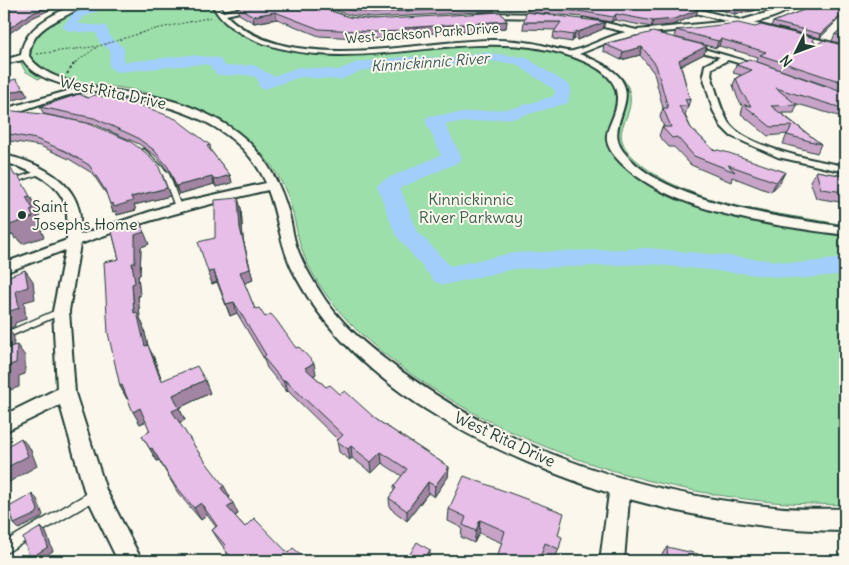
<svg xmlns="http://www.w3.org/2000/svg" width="849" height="565" font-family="Delius,sans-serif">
<rect width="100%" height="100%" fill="#fbf7ec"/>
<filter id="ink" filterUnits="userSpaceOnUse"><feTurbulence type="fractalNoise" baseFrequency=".02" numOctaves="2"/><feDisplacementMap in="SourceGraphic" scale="10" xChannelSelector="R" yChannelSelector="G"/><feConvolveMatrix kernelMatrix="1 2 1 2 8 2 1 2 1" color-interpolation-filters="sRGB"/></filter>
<g filter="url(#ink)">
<path fill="#9cdfaa" stroke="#5e8e6f" d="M77,4h144c5,13 17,20 30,27 66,35 148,17 219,13 20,-2 41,-4 61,-1 26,3 94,17 99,51 4,28 -25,37 5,65 50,47 145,54 210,66v280c-24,-1 -49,-1 -73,-3 -143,-14 -291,-66 -401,-159 -29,-25 -60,-62 -71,-99 -5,-19 -7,-38 -16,-57 -29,-60 -93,-86 -155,-98 -18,-3 -36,-4 -54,-7 -7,-2 -16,-7 -23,-7 -5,0 -10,3 -14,4l-13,-8 -7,-14c9,-31 30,-41 59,-53z"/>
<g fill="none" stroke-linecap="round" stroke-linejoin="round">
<path fill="#a2cefc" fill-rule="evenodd" d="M96,4h16l-30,14 -4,6 28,2 5,12 13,10v14l67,-7 28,3 6,8 29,-1 19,11 26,-9 39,3 20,-8 46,-5 52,1 25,-6 44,5 44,28 2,3 -3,15 -53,15 -70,6 17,34 -3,4 -59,26 18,44 32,34 63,-13 136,-5 148,15 48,-5v16l-48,5 -148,-15 -136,5 -69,16 -9,-3 -40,-48 -18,-49 4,-4 60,-26 -16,-35 3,-4 86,-8 40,-12 1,-6 -39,-26 -35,-4 -25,6 -52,-1 -43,6 -21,9 -40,-3 -35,12 -6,-2 -2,-9c-12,-7 -28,0 -41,-4l-7,-9 -7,-1 -85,8 -8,-5 1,-17 -10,-7 -4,-10 -27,-2 -7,-4 12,-15z"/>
<g stroke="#1f3d34" stroke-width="3">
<path id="lane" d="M143,149l2,1 24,24 12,33 -1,1 -2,1 -3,-2 -12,-32 -22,-23 -1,-1z
M41,170l3,2 -1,1 -39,13v-4z
M61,308l3,1 1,2 -1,2 -60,26v-6z
M95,489l4,1 1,4 -1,4 -95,56v-12z"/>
</g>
<g stroke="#1f3d34" stroke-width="4">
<path id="street" d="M77,4h8c-20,16 -54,20 -56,52 23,35 102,33 140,44 23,6 49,18 68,32 27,21 43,50 52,82 3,11 4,23 8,34 7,19 18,36 29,53 22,31 53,55 85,77 105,75 235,117 364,129 23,3 47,1 70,2v22c-76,-1 -142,-12 -216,-32l-5,62h-24l9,-68c-119,-40 -258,-105 -317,-224 -12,-25 -14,-53 -24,-79 -64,15 -126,31 -188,54l-11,67 6,82 31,97 36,71h-24l-33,-68 -25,-88 -56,27v-17l53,-26 -4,-78 12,-61 -61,23v-10l63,-23c0,-11 1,-23 -1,-33 -7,-27 -39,-38 -62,-45v-7c28,6 65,21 74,52 3,8 2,19 2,28l93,-31 93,-21c-25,-57 -88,-77 -144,-86 -10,-2 -24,-7 -34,-6 -28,4 -56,18 -84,24v-6l74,-21c-20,-5 -43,-10 -55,-28l-19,4v-4l17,-5c2,-27 33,-42 56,-51z
M212,4h6l5,8 40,-8h12l-49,11c62,62 190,25 268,25 12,0 26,1 38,3 10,1 33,10 41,8 18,-5 35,-15 53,-19l-45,-10 3,-4 53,12 105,-10 34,-10 12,-6h7c-23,26 -110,25 -145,29l17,4v4h-3l-27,-6 -28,7 -30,12c89,32 19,64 44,97 41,53 159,66 222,76v8c-68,-9 -173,-22 -224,-72 -30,-30 -3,-37 -4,-66 0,-33 -60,-46 -86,-50 -92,-12 -184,28 -274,-6 -18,-8 -37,-18 -45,-37z
M479,13l67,1 4,2 -4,2 -64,-1z
M683,43l83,24 -4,3 -34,-10 -16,8 -1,7c5,15 9,33 17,47 16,25 89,39 117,44v6l-67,-15 -47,-21 -10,-10 -8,-16 -10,-35 2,-10 15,-8 -37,-10z"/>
</g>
<g stroke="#1f3d34" stroke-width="4">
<path id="secondary" d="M661,4h15l169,42v6z"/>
</g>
<path stroke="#1f3d34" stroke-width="1" stroke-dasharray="2 2" stroke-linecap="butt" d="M37,54l62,-8 52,-16 61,-13
M72,65l25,-18"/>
<path stroke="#1f3d34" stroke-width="2" stroke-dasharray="2.5 2.5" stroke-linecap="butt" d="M67,74l7,-10"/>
<use href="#lane" fill="#fbf7ec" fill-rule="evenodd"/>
<use href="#street" fill="#fbf7ec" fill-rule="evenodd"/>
<use href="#secondary" fill="#fbf7ec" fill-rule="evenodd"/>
</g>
<path fill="#c6a3c7" stroke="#1f3d34" d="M236,4l92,6 21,7 24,3 134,1 -1,7 -102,7 -1,4h-25l-59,-3 -42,-17 -23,4 -15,-9z
M330,4l165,2 -1,5 -121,7 -23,-3 -20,-6z
M529,4l167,11 -24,10 -21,2 -36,-7 -4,2 -27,-5 -57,-5z
M683,4h86l-16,7 -19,3 -20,-6 -6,2z
M845,4v9l-25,25 -49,-12 2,-4 38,-15z
M524,22h81l-2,7 -26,11 -3,-2 -2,4 -19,-3 1,-7 2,-2 -33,-1z
M845,27v18l-13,-4 3,-7z
M676,30l138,11 2,4 29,1v46l-88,-30 1,-5 -39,-11 -3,2 -42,-11z
M604,44l100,10 -23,12 9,34 -5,15 6,13 24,23 70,21 -5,10 -9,10 -39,-15 -1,5 -40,-17 -17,-18h-5l-10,-11 3,-9h2l-4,-10 3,-9 -9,-35 -14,-18 -19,5 -18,-9z
M736,65l109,28v25l-51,-15 3,2 -3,8h-13l40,31 -4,9 -34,-9 4,-10 -19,2 -27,-22 2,-7 -5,-8 -5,-14 3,-7 5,-3 -8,-2z
M88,98l122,47 1,6 19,24 2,8 -16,4 -2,-3 -35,10 -9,-20 -13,-17 -18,-13 -43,-19 -52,-11 -4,-7z
M4,110l166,86 -36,9 2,5 -19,5 -1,-4 -3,1 -6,-17 -15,-22 -23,-14 -29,-13 -36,-6z
M816,171l29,5v27l-29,-5 -6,-17z
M241,208l2,31 10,41 -9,3 11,26 10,8 31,31 20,26 -2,2 12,11 14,7 37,26 72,47 -1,10 -14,20 -6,-4 -21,28 -17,-13 -1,-10 5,-7v-5l8,-10 -20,-13 -10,10 -20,-15 -2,2 -11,-8 -2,-11 1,-1 -50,-49 -1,1 -20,-24 -4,-11 -26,-44 -7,3 -13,-34 -5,2 3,-46z
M111,228l38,16 -8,3 -1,28 -2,1 2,20h-2l2,22 3,7 5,21 6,12 8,23 48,12 -31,15 6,12 -6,3 20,30 31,44 -1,1 9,16 -3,2 10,11 43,26 21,8h-78l-7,-12v-1l-5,-7 -7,-11 4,-3 -9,-12 -6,5 -23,-27 -19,-33 -2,1 -15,-25 8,-5 -4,-10 -6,3 -12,-26 -1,1 -7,-13 -1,-127z
M449,509l109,26 1,14 -5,11 -13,-5 -2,6h-43l6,-18 -23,-10 -5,10 -13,-6 1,-9 -14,-7z
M667,547l32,11 17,3h-55v-5z
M410,554h20l-4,7h-11l-4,-3z"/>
<path fill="#a185a2" stroke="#1f3d34" d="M53,4h10l-31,14 -22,15 -6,11v-7l4,-8 22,-15z
M236,4h19l-18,3z
M712,4h4l-2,4 -6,2 2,-5z
M758,4h11l-16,7 -19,3 2,-5z
M698,10l-2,5 -24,10 -21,2 2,-6z
M275,12l2,7 -23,4 -1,-7z
M845,12v1l-25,25 1,-4z
M616,14l-1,6 -4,2 2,-5z
M507,21l-1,7 -102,7 -1,4 1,-11z
M605,22l-2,7 -26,11 1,-8z
M576,31l-2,7 -2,4 1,-7z
M721,39l-2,7 -3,2 2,-7z
M707,46l-3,8 -28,14 3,-8z
M642,47l-2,8 -19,5 2,-8z
M24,89l4,7 -24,7v-9z
M785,172l-5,10 -9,10 5,-10z
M230,175l2,8 -16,4 -2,-7z
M212,177l2,7 -35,10 -3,-8z
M167,188l3,8 -36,9 2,5 -19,5 -1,-4 -3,1 -3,-8 21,-7z
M30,196l10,20 -3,1 7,12 -3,1 3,7 -22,7 -4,-6 -3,1 -2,-5 -9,4v-19l26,-9 -4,-13z
M238,198l3,10 2,31 10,41 -10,4 -3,-12v-44z
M140,222l9,22 -8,3 -1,28 -2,1 2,20h-2l2,22 3,7 5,21 6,12 13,36 -22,-48 -11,-33 -2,-29v-21l3,-28z
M25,270l8,11 2,18 -11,3 2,17 -11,4v3l-6,3 5,8 -1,23 -8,-12 -1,-32 3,-4z
M214,271l3,11 -5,2 -4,-12z
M234,302l3,11 -7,3 -4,-12z
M17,345l8,11v18l-6,2v11l-15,5v-14l6,-13z
M314,363l2,11 -8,5 -3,-11z
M205,380l5,13 -31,15 6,12 -7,3 -6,-12 1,-16z
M285,380l3,11 -1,1 -4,-11z
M122,385l7,13 -2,1 -7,-13z
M140,408l7,13 -7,3 -7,-12z
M21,438l9,10 7,18 -33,19v-16z
M351,446l1,12 -2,2 -2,-11z
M152,448l7,12 -2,1 -7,-12z
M381,452l1,11 -10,10 -1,-11z
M449,467l-1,10 -14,20 1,-11z
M428,482v11l-21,28v-10z
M224,486l6,11 -3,3 -6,-12z
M32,494l5,5 6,16 -2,3 -22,11 -5,-5z
M201,503l6,12 -6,5 -7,-12z
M233,503l5,11 -6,4 -5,-11z
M480,520l-1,13 -5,10 2,-12z
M41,527l5,5 7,19 -16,10h-4l-3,-3z
M430,550v4l-4,7h-3z
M4,557l2,2 1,2h-3z"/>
<path fill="#e6bee7" stroke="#1f3d34" d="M4,4h49l-23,10 -22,15 -4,8z
M252,4h59l5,2 3,-1 9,5 21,7 24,3 127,-8 7,9 -103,7 -1,3 -26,1 -58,-3 -44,-17 -22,4 -15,-9z
M331,4h162l2,2 -122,7 -23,-3z
M529,4h146l23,6 -24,9 -21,2 -37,-7 -3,3 -28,-5 -57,-6z
M720,4h38l-3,1 -19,4z
M814,4h31v8l-24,22 -48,-12 38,-15z
M526,12l79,10 -27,10 -2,-1 -3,4 -19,-3 7,-10h-37z
M738,23l17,4 6,-2 54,13 -2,2 3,5 8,-5 21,6v37l-85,-28 6,-3 -45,-13 -3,2 -42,-11z
M845,27v10l-10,-3z
M653,32l54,14 -28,14 11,40 -5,-1 3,7h-9l12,22 24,23 3,-1 11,3 56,19 -9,10 -48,-17 7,7 -41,-16 -17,-19 -5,1 -10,-11h9l-8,-19h5l-12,-43 -14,-18 -19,5 -19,-8z
M749,59l96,34v16l-69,-21 21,17 -26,1 50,38 -34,-9 5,-9 -21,1 -27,-22 7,1 -10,-15 -5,-13 16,-8 -16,-5z
M4,74l5,7 7,-2 8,10 -20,5z
M79,94l9,4 6,-3 30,5 27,9 25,10 34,26 -3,1 23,29 -16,5 -2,-3 -36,9 -8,-19 -14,-17 -18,-13 -42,-19 -54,-11z
M4,110l38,4 45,9 41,17 17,12 14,15 8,21 -36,9 2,4 -19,6 -1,-4 -3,1 -5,-14 -16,-25 -24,-14 -29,-12 -32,-6z
M10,167l5,9 3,-1 12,21 -4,1 7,12 -3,1 3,7 -23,8 -3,-7 -3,1v-50z
M816,171l29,5v16l-24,-3z
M238,198l2,30 10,41 -10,3 15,37 4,-1 6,9 6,-3 6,7 19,27 3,-1 15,16 -9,5 21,19 4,-2 10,9 5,-3 32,29 72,47 -14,19 -7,-4 -21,29 -18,-13 7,-10 -2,-2 13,-17 -26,-17 -10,10 -20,-16 -3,3 -11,-8 6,-6 -58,-55 -2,1 -20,-24 3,-2 -32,-53 -8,2 -12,-33 -6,1 -10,-30 17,-4v-38z
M140,222l4,10 -9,3v28h-3l3,20 -3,1 2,29 3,-1 8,34 3,-1 13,36 36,-15 8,14 -32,15 6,13 -7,3 27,42 25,33 -3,2 12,15 -6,4 18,20 9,-9 34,35 5,-5 16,13h-74l-11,-12 1,-4 -13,-15 5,-4 -16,-23 -7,5 -22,-27 -20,-33 -2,1 -8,-13 8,-5 -10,-23 -7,4 -11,-27 -2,1 -12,-53 -4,-71 15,-3 -8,-31z
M25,270l3,17 -12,4 3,17 -12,4v3l-3,1v-38z
M6,325l-1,23 12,-3 -1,18 -6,2v11l-6,2v-52z
M21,438l7,18 -24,13v-21z
M464,476l100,37 -6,22 4,2 -3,12 -14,-6 -6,18h-34l-8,-3 8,-27 -25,-11 -4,11 -13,-6 3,-8 -17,-8z
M32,494l6,16 -2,4 -22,10 -5,-17z
M41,527l7,20 -18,11 -7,-20z
M417,542l13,8 -7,11h-1l-12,-7z
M667,547l31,7 1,4 17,3h-53l-1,-2 6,2z"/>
</g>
<circle fill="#1f3d34" stroke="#fbf7ec" stroke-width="2" cx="22" cy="215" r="5"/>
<g text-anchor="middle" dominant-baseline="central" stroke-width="4" stroke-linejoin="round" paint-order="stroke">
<g font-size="14" fill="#1f3d34" stroke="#fbf7ec">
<text transform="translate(422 33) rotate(-4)">West Jackson Park Drive</text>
</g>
<g font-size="15" font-style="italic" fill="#395a5c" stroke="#fbf7ec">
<text transform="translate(430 62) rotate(-4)">Kinnickinnic River</text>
</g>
<g font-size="16" fill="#1f3d34" stroke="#fbf7ec">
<text transform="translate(113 92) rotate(12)">West Rita Drive</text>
<text transform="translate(505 439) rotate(25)">West Rita Drive</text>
</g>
<g font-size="16" fill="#385d4c" stroke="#fbf7ec">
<text x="471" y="199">Kinnickinnic<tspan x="471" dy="18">River Parkway</tspan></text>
</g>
<g font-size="16" fill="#1f3d34" stroke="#fbf7ec" text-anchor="start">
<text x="32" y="206">Saint<tspan x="32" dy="18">Josephs Home</tspan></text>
</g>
</g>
<rect width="849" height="565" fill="none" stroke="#fbf7ec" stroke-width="20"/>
<rect x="10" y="10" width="829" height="545" fill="none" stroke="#1f3d34" stroke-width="2" filter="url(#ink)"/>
<g transform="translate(796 52) rotate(228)" stroke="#fbf7ec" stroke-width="4" paint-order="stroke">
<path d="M0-4L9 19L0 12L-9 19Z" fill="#1f3d34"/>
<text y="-8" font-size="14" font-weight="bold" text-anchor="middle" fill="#1f3d34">N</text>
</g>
</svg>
